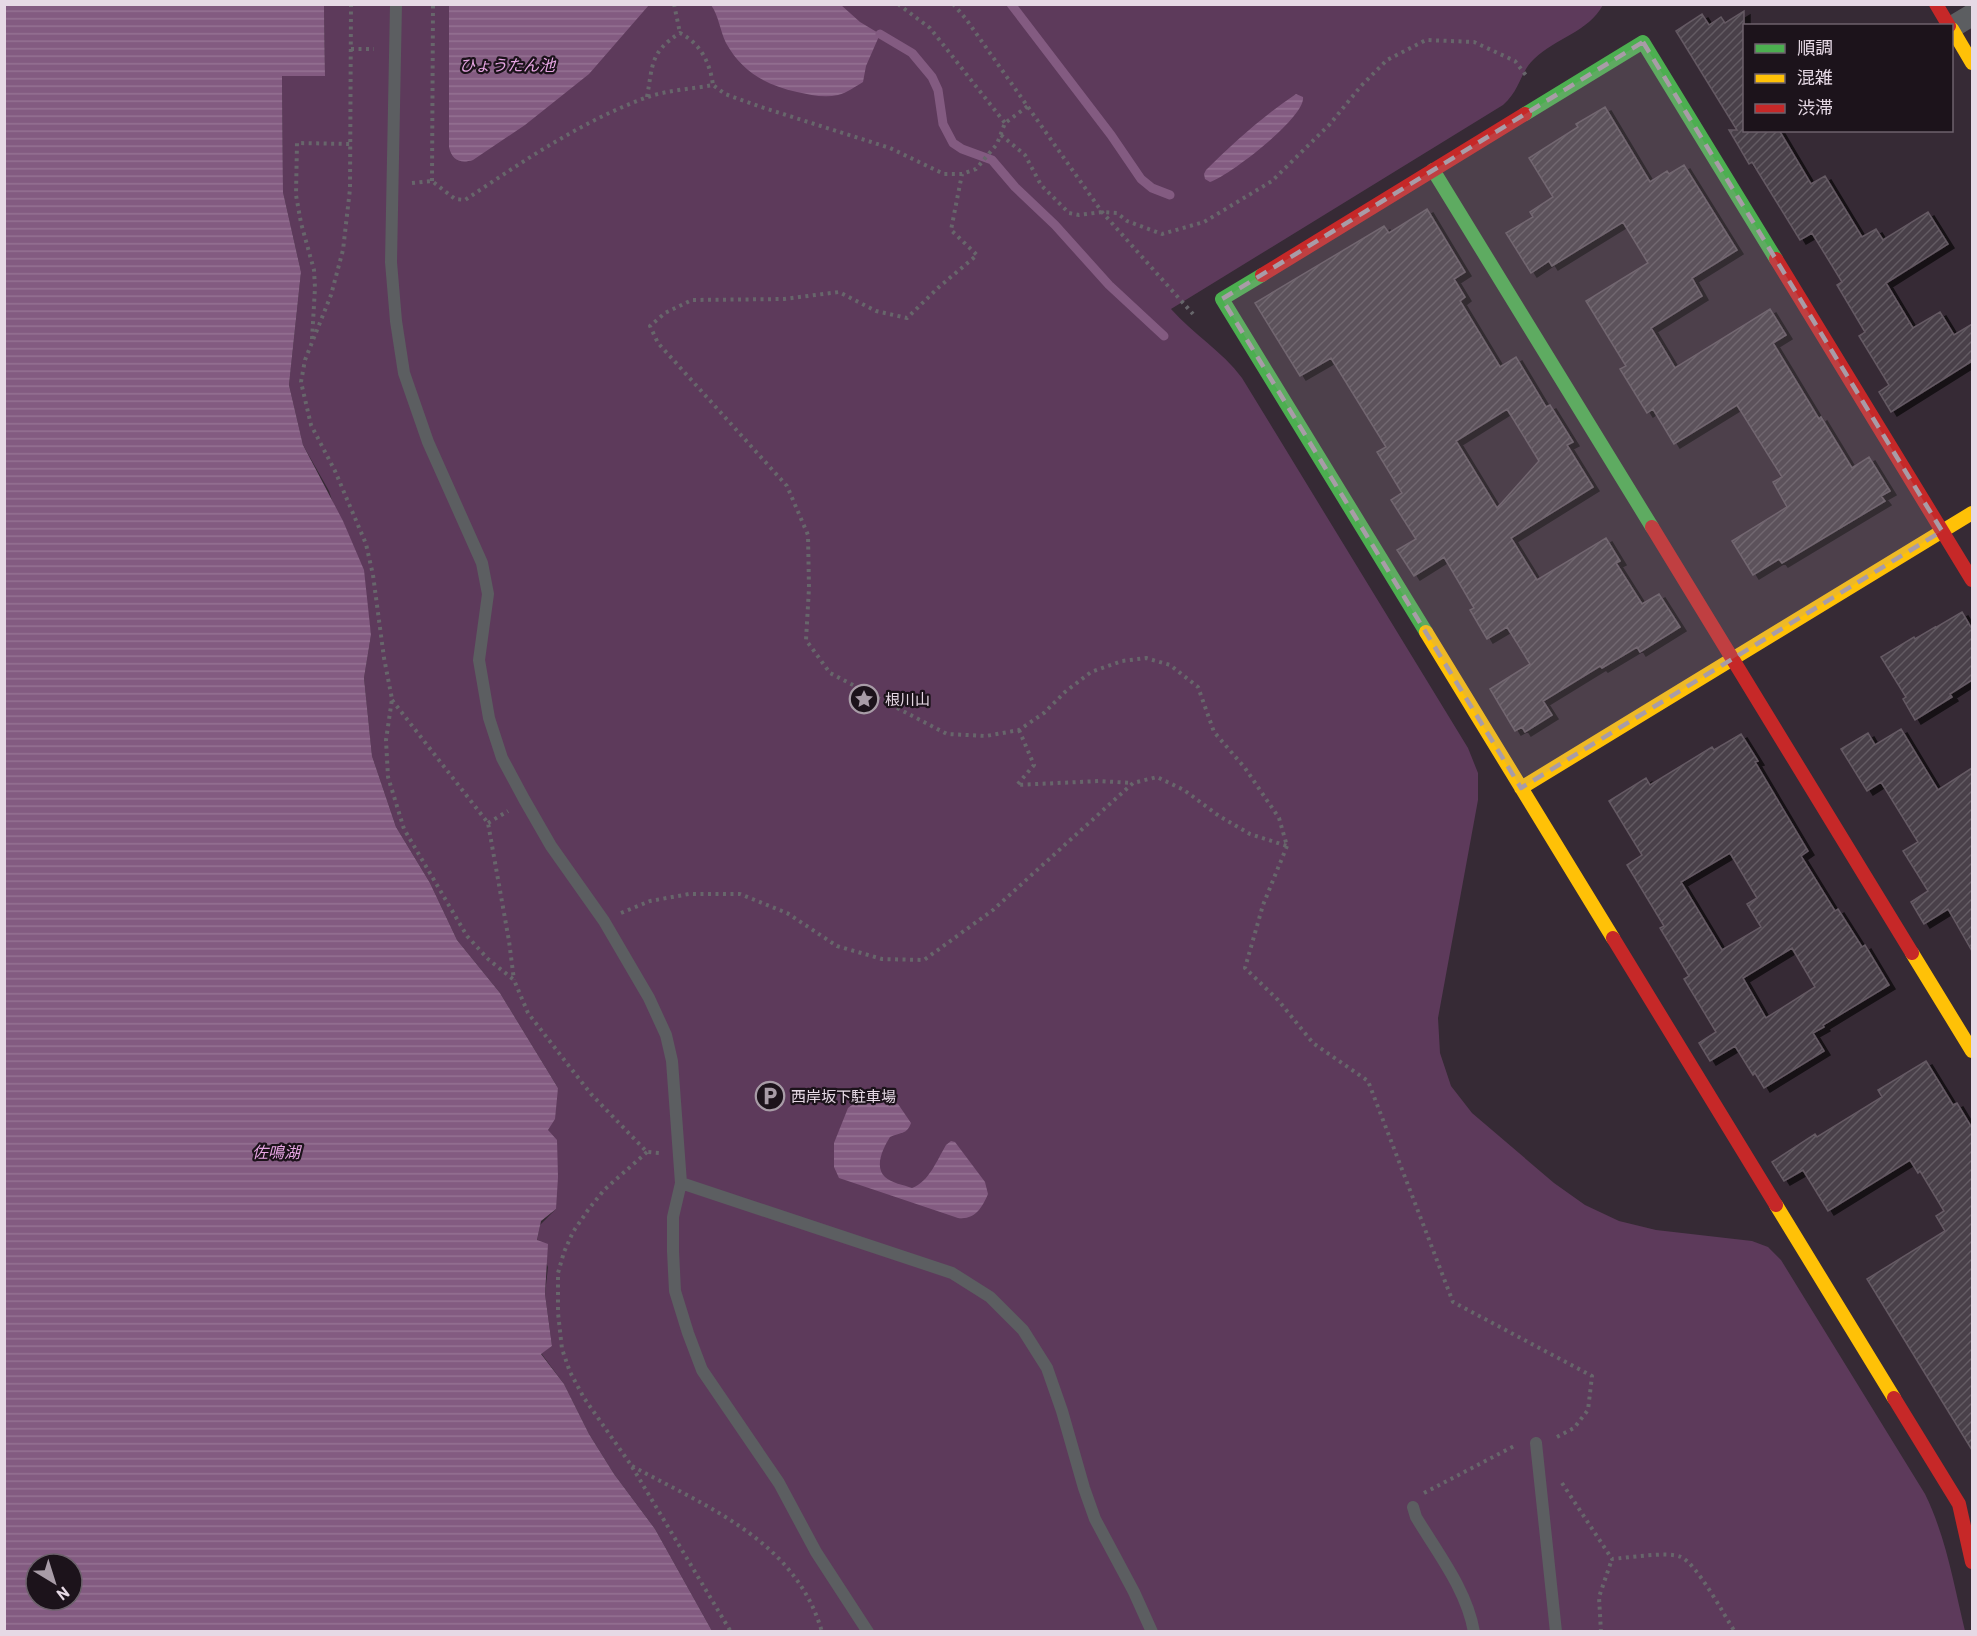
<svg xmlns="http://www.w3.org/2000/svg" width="1977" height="1636" font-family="Barlow,'Noto Sans JP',sans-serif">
<defs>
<pattern id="water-rules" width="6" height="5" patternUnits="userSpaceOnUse" patternTransform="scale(1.5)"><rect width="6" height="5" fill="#835b81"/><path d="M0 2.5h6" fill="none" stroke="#957293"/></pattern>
<pattern id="building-hatch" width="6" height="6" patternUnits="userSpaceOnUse" patternTransform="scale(1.5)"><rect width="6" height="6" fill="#494049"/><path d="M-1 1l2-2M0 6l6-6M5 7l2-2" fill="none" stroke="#635b63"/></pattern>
<filter id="shadow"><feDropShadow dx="6" dy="4" stdDeviation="0" flood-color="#0009"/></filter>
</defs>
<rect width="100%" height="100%" fill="#362a35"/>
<path fill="#5d3a5b" d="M324,5h1279c-15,27 -47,33 -69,54 -14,13 -13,30 -31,46l-332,204c22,25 51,42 71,69l226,370 10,25v27l-40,218 2,35 11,33 21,27 82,70 31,22 34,16 37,9 96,11 16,6 13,13 144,234c21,43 29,91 40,137h-1253l-57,-102 -41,-55 -25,-40 -25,-50 -23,-31 11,-7 -7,-52 3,-27 -11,-26 3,-16 16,-16 -8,-79 10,-42 -58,-95 -43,-53 -27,-57 -34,-56 -24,-71 -8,-78 7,-43 -5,-32 -37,-112 -26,-46 -14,-60 12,-113 -18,-80 -1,-117 43,1z"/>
<path fill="url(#water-rules)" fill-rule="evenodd" d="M5,4l319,1 1,71h-43l1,116 18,80 -12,113 14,60 40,76 21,49 7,65 -7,43 8,78 24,71 34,56 27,57 43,53 58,95 -3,31 -7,11 9,10 1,37 -2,32 -15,12 -4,19 11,4 -3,50 7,52 -11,8 23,30 25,50 25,40 41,55 57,102h-707zM36,1564h36v36h-36z
M449,5v-1l200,1 -60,69 -64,51 -52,35c-13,4 -21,0 -24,-13z
M711,5h130l19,17 20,12 -14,32 -3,16c-7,4 -16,11 -25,13 -14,3 -27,0 -41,-3 -31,-7 -55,-20 -71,-49 -6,-12 -7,-27 -15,-38z
M1296,94l7,3c3,20 -74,79 -93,85l-5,-3 -1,-5 2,-4c28,-28 57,-54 90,-76z
M875,1096l23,8 13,19c-4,12 -11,9 -21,14 -7,11 -16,30 -5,40 6,6 19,8 27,11 17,-6 25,-28 34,-43l5,-4 4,1 30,40 3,12c-6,14 -13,26 -30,24l-119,-40 -5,-11v-24l14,-35 8,-6z"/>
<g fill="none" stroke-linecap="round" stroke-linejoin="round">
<path stroke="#835b81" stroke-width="9" d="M1011,4l100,131 30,44 11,9 18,7
M880,34l32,19 20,24 6,13 5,34 10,19 9,6 30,11 23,27 40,38 54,60 55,51"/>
</g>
<path fill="url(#building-hatch)" stroke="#655a64" stroke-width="1.5" fill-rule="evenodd" filter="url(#shadow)" d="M1744,11v119h35l32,54 14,-8 37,61 14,-8 7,11 45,-28 20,32 -62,39 27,45 27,-16 14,23 18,-11v37l-81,51 -12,-20 10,-7 -30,-49 6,-4 -28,-47 5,-3 -30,-49 -12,7 -48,-78 -3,2 -20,-34h8l-61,-99 26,-17 7,11 12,-8 4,6z
M1605,107l45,75 17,-11 2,3 15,-9 53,85 -45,28 10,18 -51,32 24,40 95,-59 16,26 -13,8 46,76 2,-2 31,51 17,-11 21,34 -9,5 4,5 -103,62 -3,-4 -26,16 -21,-34 55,-34 -14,-25 9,-5 -45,-72 -63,39 -21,-35 -6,4 -27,-44 6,-3 -40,-65 62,-38 -25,-41 -71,44 -3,-5 -18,12 -25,-40 27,-16 -3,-5 23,-15 -24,-39 49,-31 -2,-3z
M1427,209l38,63 -11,7 11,18 -5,4 40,66 16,-10 30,50 4,-2 23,37 -6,3 26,42 -82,51 26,42 69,-42 14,23 -4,2 26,41 17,-10 21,33 -40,25 -3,-5 -35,21 -2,-2 -57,35 9,14 -27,17 -3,-5 -7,4 -25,-42 40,-25 -23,-37 -20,12 -17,-29 4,-2 -30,-51 -30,19 -17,-26 19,-11 -25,-39 11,-7 -25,-41 9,-5 -55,-89 -31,18 -45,-73 129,-77 5,7zM1507,409l32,52 -42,47 -41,-67z
M1962,612l10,17v51l-22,14 2,3 -37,23 -12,-21 3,-2 -25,-40 33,-20 1,2 20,-12v1z
M1901,729l37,61 34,-22v183l-24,-42 -24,15 -13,-22 17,-11 -25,-40 15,-9 -37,-60 -14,9 -26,-42 27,-16 7,12z
M1741,734l17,27 -3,1 53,89 -7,5 34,55 3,-2 24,38 3,-2 24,40 -66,40 1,2 -11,6 11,18 -60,37 -9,-15 -2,2 -18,-29 -25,15 -11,-18 17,-11 -32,-53 5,-3 -29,-48 4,-2 -37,-61 15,-10 -33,-54 37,-23 4,7 62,-38 2,3zM1730,853l27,45 -10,6 14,23 -39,23 -41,-68zM1792,948l23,39 -49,31 -23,-40z
M1926,1061l27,44 4,-2 15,25v322l-105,-171 78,-48 -9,-15 8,-5 -24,-40 -2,2 -8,-13 -82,51 -25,-41 -19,11 -12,-19 43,-28 2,3 65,-40 -4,-7z"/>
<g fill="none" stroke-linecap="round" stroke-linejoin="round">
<path stroke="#67666b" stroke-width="4" stroke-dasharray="3 4.5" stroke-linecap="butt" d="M351,4l-1,185 -7,61 -12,45 -26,65 -4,22 10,43 24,46 31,73 7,31 11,83 8,41 -6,41 2,37 16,52 63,107 21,23 26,21 14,33 34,44 29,37 56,58 13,1
M674,4l6,29
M898,4l32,24 75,95
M953,4l13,15 136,193 91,102
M351,49h23
M647,97c6,-33 3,-45 33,-64 21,11 30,30 33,52
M1001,135l24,20 16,30 28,28 10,2 23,-3 15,1 10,8 35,13 42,-12 68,-41 58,-57 31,-38 26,-26 39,-20 48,2 41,19 13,17
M432,181l1,-177
M412,183l20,-2 23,18 10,1c57,-38 115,-78 180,-102 21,-8 47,-9 68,-13l12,9 36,13 129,41 54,26h18l14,-5 21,-25 8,-21 23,-17
M312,339l3,-51 -1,-18 -13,-47 -5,-28 1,-52 53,1
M392,700l96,123 21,118 5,39
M1019,730l15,35 -17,20 82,-4 33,2
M488,823l20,-12
M1287,846l-24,59 -18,63 33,32 35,43 55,38 85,221 139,74 -4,34 -14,18 -19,10
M621,913l29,-12 39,-7h51l47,19 50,33 45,13 42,1 69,-50 140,-127 24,-6 27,13 35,26 31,18 37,12 -8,-28 -34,-50 -31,-36 -16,-45 -28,-22 -24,-7 -24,3 -31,11 -26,20 -21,21 -25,17 -33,6 -39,-2 -117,-61 -24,-33 3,-52 -1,-53 -21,-49 -129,-143 -8,-17 15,-13 27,-13 92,-1 55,-7 37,19 31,7 32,-31 38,-32 -26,-25 11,-56
M647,1152l-43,38 -16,20 -15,22 -9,20 -6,21v40l4,36 8,23 14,26 47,67 100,167
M632,1466c75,41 164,75 190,166
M1562,1483l50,76c14,-1 57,-8 69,-2 16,7 43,58 54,75
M1424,1493l92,-48
M1601,1632l-2,-35 13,-38"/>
<path stroke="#5c5e61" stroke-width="12" d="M396,4l-5,258 5,59 8,52 24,69 54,121 6,31 -9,66 10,58 13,40 22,41 27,47 53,75 45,77 17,37 6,26 9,122 -8,34v34l2,40 13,42 14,37 77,113 37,69 52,80
M681,1183l271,90 38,24 33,33 24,38 15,43 22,77 11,31 39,73 18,40
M1536,1443l20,189
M1413,1507l3,10c21,35 51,73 58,115"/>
<path stroke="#5c5e61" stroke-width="22" d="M1952,27l20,-12"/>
<path stroke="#4caf50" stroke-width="14" d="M1525,114l118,-72 133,217
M1433,170l219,357
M1262,275l-40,24 204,333"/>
<path stroke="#ffc107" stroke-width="14" d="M1952,29l20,34
M1426,632l187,306
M1521,788l451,-275
M1912,953l60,98
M1776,1205l118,193"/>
<path stroke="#c62828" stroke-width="14" d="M1936,4l13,22
M1776,259l196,321
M1262,275l263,-161
M1652,527l260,426
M1613,938l163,267
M1894,1398l65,106 13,58"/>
</g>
<path fill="#a89ca7" fill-opacity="0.2" stroke="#a89ca7" stroke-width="4.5" stroke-dasharray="12 8" stroke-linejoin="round" d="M1643,42l299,489 -421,257 -299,-489z"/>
<defs>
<g id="sight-ring" transform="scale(1.5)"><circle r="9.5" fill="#1c131b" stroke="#a89ca7" stroke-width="1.5"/><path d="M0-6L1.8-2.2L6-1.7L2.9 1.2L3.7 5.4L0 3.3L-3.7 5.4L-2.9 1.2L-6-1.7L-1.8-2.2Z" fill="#a89ca7"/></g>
<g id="parking-ring" transform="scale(1.5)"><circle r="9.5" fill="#1c131b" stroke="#a89ca7" stroke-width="1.5"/><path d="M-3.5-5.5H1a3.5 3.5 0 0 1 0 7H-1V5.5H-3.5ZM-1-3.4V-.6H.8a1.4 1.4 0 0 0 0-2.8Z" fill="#a89ca7"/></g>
</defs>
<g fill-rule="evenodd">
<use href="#sight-ring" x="864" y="699"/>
<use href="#parking-ring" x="770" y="1096"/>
</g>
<g text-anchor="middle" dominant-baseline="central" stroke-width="4.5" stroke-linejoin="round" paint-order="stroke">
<g font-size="15" fill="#e6d9e5" stroke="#1c131b" text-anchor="start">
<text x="885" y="699">根川山</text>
<text x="791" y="1096">西岸坂下駐車場</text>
</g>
<g font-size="16" font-style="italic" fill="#e7a5e3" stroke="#1c131b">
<text x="507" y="64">ひょうたん池</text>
<text x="276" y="1151">佐鳴湖</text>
</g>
</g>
<rect width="1977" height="1636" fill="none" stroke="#e6d9e5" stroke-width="12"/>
<rect x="1743" y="24" width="210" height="108" fill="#1c131b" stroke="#6d626c" stroke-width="1.5"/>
<rect x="1755" y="44" width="30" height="9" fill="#4caf50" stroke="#6d626c" stroke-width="1.5"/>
<text x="1797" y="54" font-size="18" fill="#e6d9e5">順調</text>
<rect x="1755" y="74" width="30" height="9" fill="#ffc107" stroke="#6d626c" stroke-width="1.5"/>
<text x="1797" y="84" font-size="18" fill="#e6d9e5">混雑</text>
<rect x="1755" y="104" width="30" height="9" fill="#c62828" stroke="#6d626c" stroke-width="1.5"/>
<text x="1797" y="114" font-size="18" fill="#e6d9e5">渋滞</text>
<g transform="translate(54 1582) rotate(142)"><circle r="28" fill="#1c131b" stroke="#6d626c" stroke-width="1.5"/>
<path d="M0-4.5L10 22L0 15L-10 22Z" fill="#a89ca7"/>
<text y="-9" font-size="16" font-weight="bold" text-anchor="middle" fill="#e6d9e5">N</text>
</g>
</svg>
